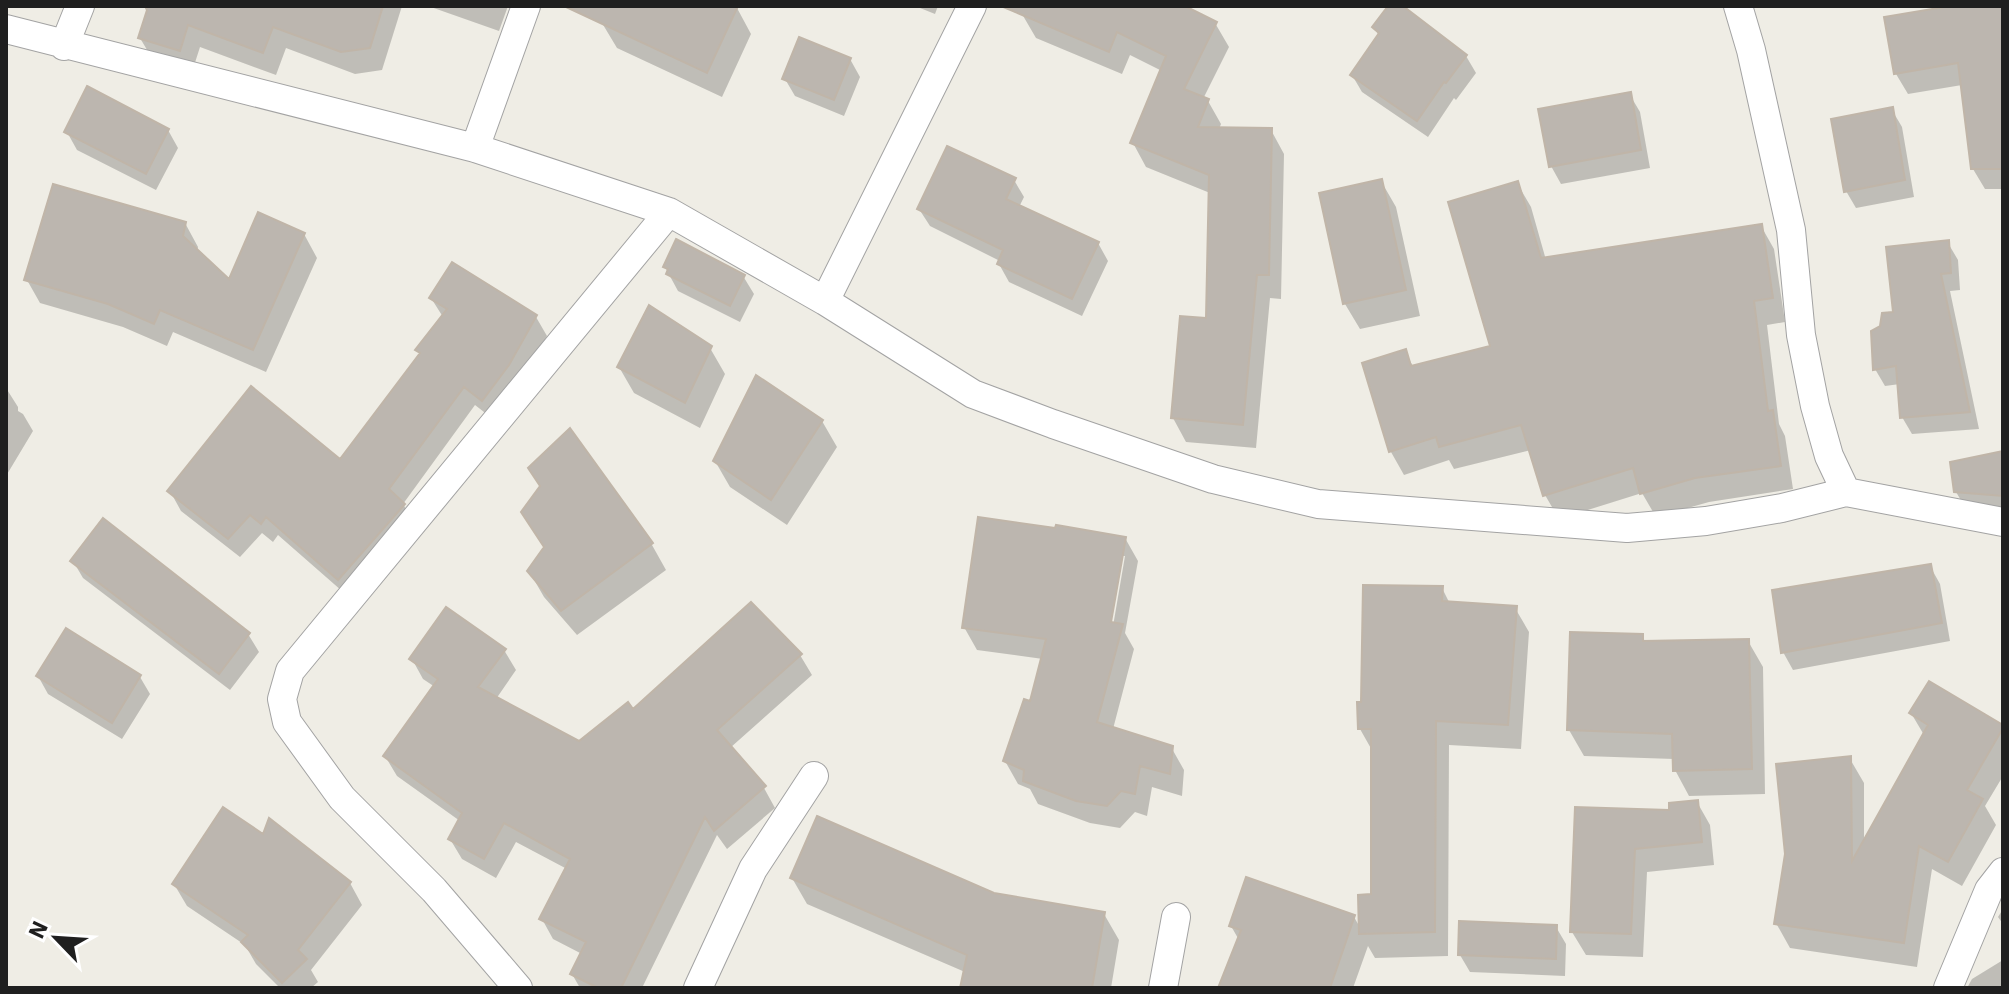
<svg xmlns="http://www.w3.org/2000/svg" width="2009" height="994" font-family="'IBM Plex Sans',sans-serif">
<rect width="100%" height="100%" fill="#efede5"/>
<path fill="#0003" fill-rule="evenodd" d="M150,6h252l-20,64 -27,4 -69,-26 -10,27 -76,-28 -8,25 -39,-12 -13,-22z
M428,6h80l-9,25z
M610,6l127,2 14,26 -29,63 -105,-49 -15,-25z
M915,6h23l-3,8z
M1026,6h154l35,17 14,24 -26,52 5,2 13,23 -2,5 52,1 13,24 -3,145 -11,-1 -14,150 -70,-6 -13,-24 35,-97 2,-128 -64,-26 -13,-24 29,-72 -32,-16 -8,19 -86,-36 -14,-24z
M1390,6h10l66,50 10,17 -20,27 -2,-2 -26,39 -66,-45 -10,-17 27,-39 -5,-9z
M1961,6h42v183h-18l-12,-20 -11,-84 -54,9 -12,-20z
M850,59l10,18 -16,39 -49,-20 -10,-17z
M1630,95l10,17 10,56 -89,16 -10,-18z
M1892,110l10,17 12,70 -58,11 -10,-17z
M168,130l10,18 -22,42 -79,-40 -10,-18z
M1014,180l10,17 -5,10 79,36 10,18 -26,55 -73,-34 -10,-18 1,-3 -70,-35 -11,-17z
M1381,181l15,26 24,109 -60,13 -15,-25 -23,-110z
M1517,183l14,24 15,53 215,-34 13,23 11,73 -18,3 12,99 6,12 8,53 -84,13 -53,15 -14,-24 -83,26 -14,-24 -14,-45 -77,19 -5,-9 -45,15 -13,-23 -27,-88 41,-12 9,16 79,-21z
M185,223l13,24 -1,5 33,30 74,-48 13,24 -51,114 -93,-40 -6,14 -44,-19 -83,-24 -13,-23z
M1948,243l10,17 2,30 -10,1 29,138 -67,5 -10,-17 -2,-33 -15,2 -10,-17 20,-56z
M665,267l78,9 11,18 -14,28 -62,-31z
M431,298l105,19 11,19 -28,48 -26,35 -18,-14 -72,99 12,20 -65,74 -72,-63 -5,7 -11,-9 -22,24 -59,-46 -11,-20 171,-29 80,-106 -3,-6 25,-33z
M710,348l15,26 -25,54 -66,-35 -15,-26z
M6,388l12,19v4l5,3 10,17 -27,45z
M822,421l15,26 -50,78 -57,-38 -15,-26z
M570,432l82,113 14,25 -89,65 -33,-38 -15,-26 16,-22 -22,-37 19,-24z
M2003,453v57l-38,-3 -9,-15z
M1125,538l13,23 -13,72 9,16 -21,80 58,18 13,23 -2,26 -30,-9 -5,29 -12,-4 -15,16 -30,-5 -52,-19 -8,-15 -12,-5 -13,-23 27,-57 11,-45 -66,-9 -13,-23zM1121,556h4l-13,76 -4,-1z
M73,561l175,73 11,18 -29,38 -147,-112z
M1930,566l10,18 10,57 -157,29 -10,-18z
M1442,588l8,16 65,4 14,24 -8,117 -72,-4 -1,211 -73,2 -7,-12 -15,42h-133l19,-48 -8,-14 123,-9 7,12 12,-33v-144l-13,-23 3,-25z
M1642,636l4,7 102,-2 15,26 2,127 -76,2 -14,-26 -1,-11 -90,-3 -15,-26z
M504,650l12,20 -20,29 84,44 53,-31 167,-57 12,20 -82,73 34,40 11,20 -48,41 -10,-14 -75,153h-62l-8,-14 10,-20 -29,-15 -11,-20 25,-50 -51,-27 -20,36 -34,-19 -12,-20 10,-18 -63,-45 -12,-20 50,-69 -12,-8 -11,-20z
M38,676l102,1 10,17 -28,45 -74,-45z
M1911,713l92,15v48l-18,30 11,19 -34,61 -30,-17 -15,98 -127,-19 -14,-25 74,-164 14,24v59l60,-107z
M1697,802l13,23 4,40 -67,7 -4,85 -57,-2 -14,-23 5,-123 95,3z
M264,837l86,46 12,22 -51,65 7,12 -7,6h-31l-24,-24 -11,-19 -58,-39 -13,-22z
M792,878l201,17 111,19 15,26 -8,48h-149l3,-16 -158,-68z
M2003,909v15l-5,-7z
M1556,927l10,17 -1,32 -95,-4 -10,-17z
M2003,960v28h-36l5,-9z"/>
<path fill="#bcb6af" stroke="#c0b5a8" stroke-width="2" d="M145,6h238l-13,42 -29,4 -68,-25 -10,26 -75,-28 -8,26 -42,-13 9,-28z
M564,6h174l-31,67z
M1001,6h184l32,16 -33,67 25,10 -11,28 74,1 -3,147h-12l-14,150 -72,-7 9,-102 26,2 3,-143 -79,-32 36,-87 -49,-24 -8,20z
M1388,6h15l64,49 -21,28 -2,-1 -27,39 -67,-46 29,-42 -7,-6z
M1950,6h53v163h-32l-13,-106 -64,11 -10,-57z
M799,37l52,21 -17,42 -52,-21z
M87,86l82,43 -23,45 -82,-42z
M1631,92l10,58 -92,17 -11,-58z
M1893,107l12,73 -61,12 -13,-73z
M947,146l69,32 -10,21 93,43 -27,57 -75,-35 6,-14 -86,-41z
M1382,179l24,111 -63,14 -24,-111z
M1518,181l23,77 221,-34 11,74 -19,3 14,110 5,-1 8,56 -86,12 -55,16 -7,-26 -90,28 -22,-71 -82,22 -3,-10 -47,15 -27,-89 44,-14 5,17 79,-20 -42,-144z
M53,184l133,38 -3,14 46,43 29,-67 47,21 -52,117 -93,-40 -6,14 -46,-20 -84,-24z
M676,239l69,36 -15,31 -64,-32 2,-5 -5,-2z
M1949,240l2,33 -10,1 29,138 -70,6 -4,-52 -23,4 -2,-39 9,-5 2,-13 11,-1 -7,-65z
M452,262l85,53 -28,50 -27,36 -18,-14 -75,102 16,15 -67,76 -72,-63 -5,7 -11,-9 -22,24 -61,-48 84,-105 89,73 80,-106 -5,-3 32,-41 -18,-11z
M649,305l63,41 -27,57 -68,-36z
M756,375l67,45 -52,80 -58,-39z
M570,428l83,115 -92,68 -34,-40 17,-24 -23,-35 19,-26 -12,-18z
M2003,451v45l-49,-4 -4,-30z
M978,517l77,11 1,-3 70,12 -15,85 12,2 -26,98 76,24 -3,28 -30,-8 -5,28 -14,-3 -14,15 -31,-5 -53,-20 1,-11 -21,-9 21,-62 6,2 16,-62 -84,-11z
M103,518l147,115 -31,41 -149,-113z
M1931,564l11,59 -161,30 -9,-63z
M1363,585l80,1 -1,15 75,5 -9,119 -72,-4 -1,211 -76,2 -1,-39 13,-1v-165h-13l-1,-27h4z
M751,602l51,52 -85,76 49,56 -52,45 -9,-14 -84,171h-23l-28,-14 16,-32 -47,-23 31,-60 -66,-36 -20,36 -36,-20 14,-26 -79,-57 55,-77 -29,-20 37,-52 60,42 -28,38 101,54 49,-39 5,7z
M66,628l75,47 -29,48 -76,-47z
M1570,632l73,2v7l106,-2 3,130 -79,2 -1,-37 -105,-4z
M1929,681l74,44v3l-36,62 16,9 -35,63 -29,-16 -15,97 -130,-19 11,-70 -9,-90 75,-8 1,105 76,-136 -19,-12z
M1698,800l4,42 -67,7 -4,85 -61,-2 5,-125 94,3v-7z
M223,807l40,27 6,-16 82,64 -53,68 9,9 -25,24 -41,-41 7,-7 -76,-51z
M817,816l177,77 111,19 -13,76h-132l7,-33 -177,-77z
M1246,877l109,38 -25,73h-112l23,-58 -12,-4z
M1459,921l98,4 -1,34 -98,-4z"/>
<g fill="none" stroke-linecap="round" stroke-linejoin="round">
<g stroke="#a3a3a3" stroke-width="30">
<path id="street" d="M1738,6l13,44 40,180 10,105 14,71 14,50 17,36
M6,29l469,119 194,64 156,89 148,93 80,30 160,55 105,25 309,24 79,-7 76,-13 64,-16 157,30
M64,46l16,-40
M475,148l51,-142
M825,301l147,-295
M518,988l-84,-98 -92,-92 -55,-76 -5,-23 8,-28 379,-459
M698,988l55,-119 61,-93
M1163,988l13,-71
M1948,988l41,-98 14,-18"/>
</g>
<use href="#street" stroke="#fff" stroke-width="28"/>
</g>
<rect width="2009" height="994" fill="none" stroke="#1f1f1f" stroke-width="16"/>
<g transform="translate(56 938) rotate(295)" stroke="#ffffff" stroke-width="6" paint-order="stroke">
<path d="M0-6L14 30L0 20L-14 30Z" fill="#1f1f1f"/>
<text y="-12" font-size="22" font-weight="bold" text-anchor="middle" fill="#1f1f1f">N</text>
</g>
</svg>
